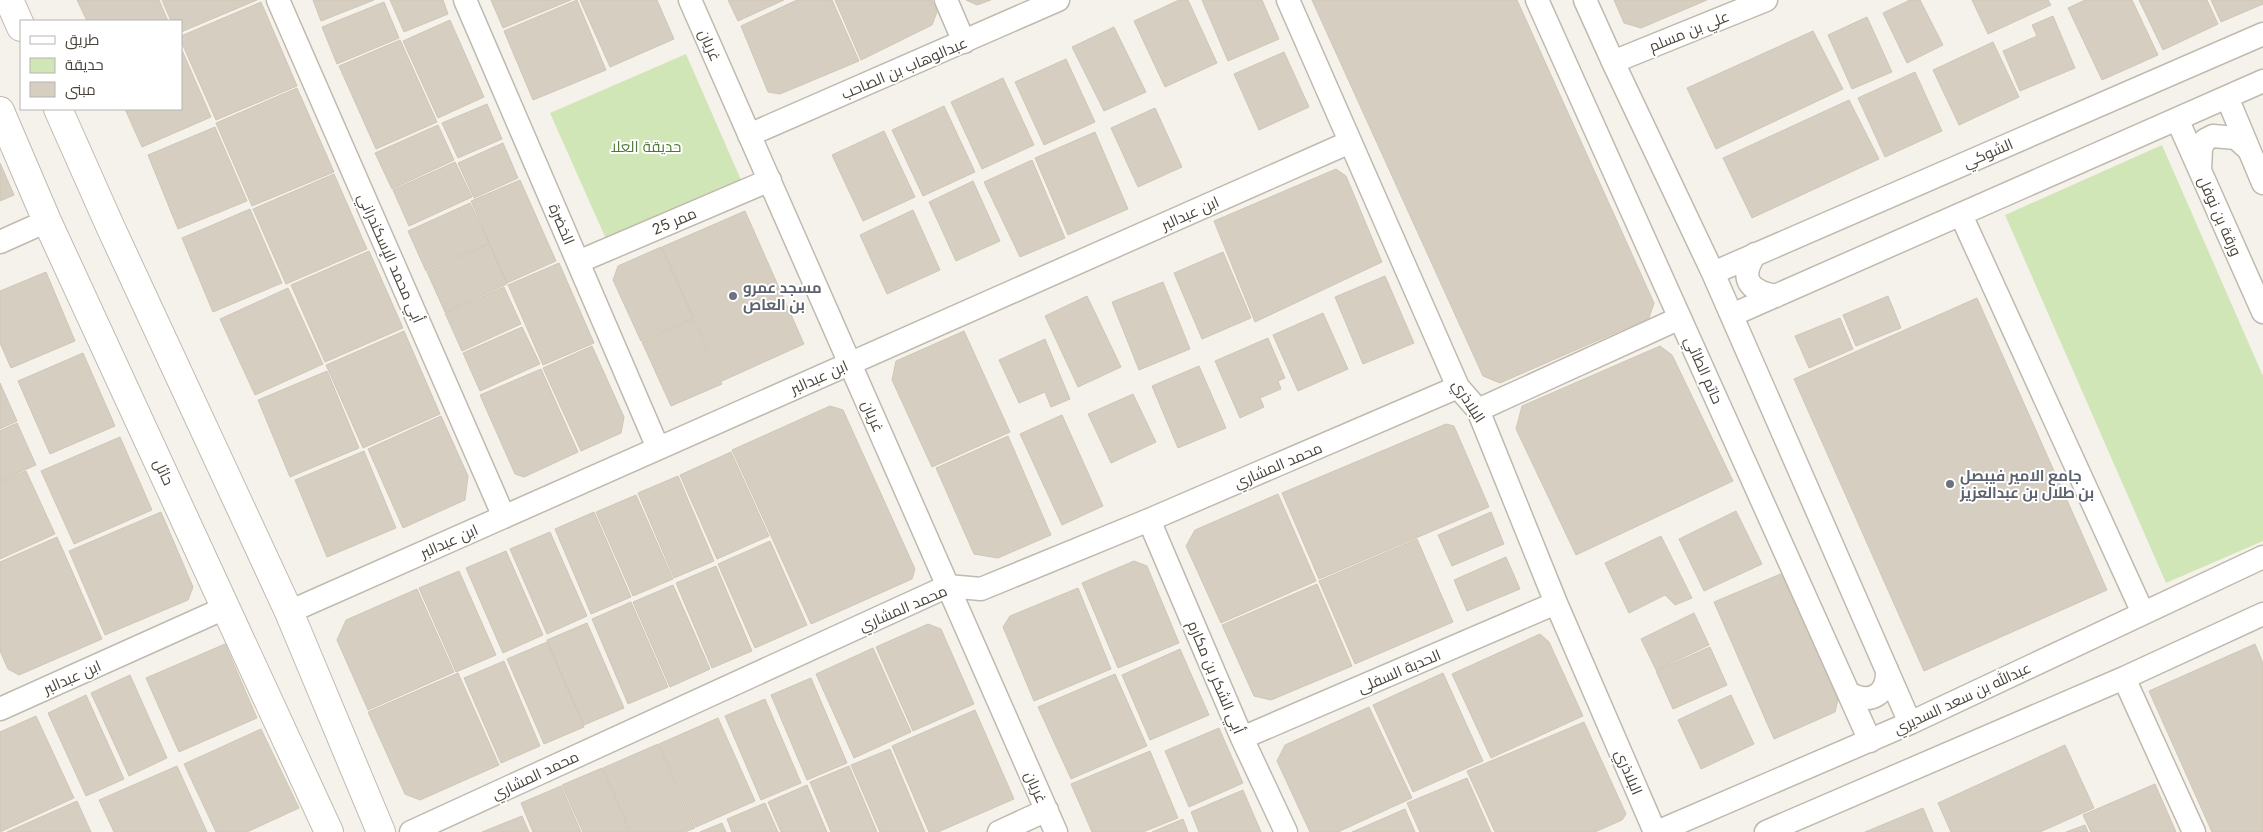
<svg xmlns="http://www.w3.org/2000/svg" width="2263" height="832" font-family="Inter,Cairo,sans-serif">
<rect width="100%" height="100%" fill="#f5f2ec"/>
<path fill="#d1e6b7" d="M686,54l55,126 -135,59 -56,-126z
M2162,145l101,231v165l-97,42 -161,-368z"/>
<path fill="#d6cec1" stroke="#d0c6b5" d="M77,0h82l9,21h-81z
M162,0h95l-76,32v-11h-10z
M313,0h61l-53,21z
M390,0h53l5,14 -44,18z
M491,0h80l-68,28z
M577,0l29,70 -73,30 -29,-69z
M580,0h77l17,39 -64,28z
M728,0h56l-46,21z
M797,0h35l27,61 -79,33 -12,-2 -27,-66z
M835,0h97l5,12 -5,13 -71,35z
M966,0h25l-14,5z
M1179,0h9l29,63 -52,24 -31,-66z
M1202,0h60l17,39 -51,22z
M1312,0h205l137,303 -5,15 -149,65 -17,-7z
M1614,0h93l-66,28 -17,-5z
M1910,0h10l23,45 -36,18 -24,-50z
M1972,0h76l3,5 -63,29z
M2085,0h47l26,55 -56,25 -34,-72z
M2139,0h68l11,24 -55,26z
M2211,0h52v4l-42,18z
M261,2l36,84 -81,34 -35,-79v-5z
M384,2l15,36 -62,26 -15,-37z
M2053,16l22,52 -55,23 -17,-40 34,-15 -5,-11z
M1867,17l25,55 -40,17 -24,-54z
M450,20l34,77 -46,21 -35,-77z
M1114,27l32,65 -42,19 -32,-64z
M1813,31l30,58 -127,60 -29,-61z
M400,40l37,82 -61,27 -37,-83z
M1993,42l26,55 -60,28 -26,-55z
M181,48l30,69 -69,30 -17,-38h56z
M1284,52l25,55 -50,23 -25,-56z
M1066,59l29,63 -51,23 -29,-63z
M1915,72l27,59 -57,26 -27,-59z
M1003,78l31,67 -52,24 -31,-67z
M297,88l37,84 -82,34 -36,-83z
M1849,100l30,59 -127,59 -29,-60z
M487,104l15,35 -44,19 -16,-35z
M944,106l31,66 -52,24 -31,-66z
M1155,108l27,59 -44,20 -27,-59z
M438,125l16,35 -62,29 -17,-36z
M215,127l32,74 -69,28 -30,-74z
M884,131l31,66 -52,24 -31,-66z
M1095,132l33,77 -60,26 -33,-77z
M503,143l15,35 -44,20 -16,-35z
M1032,160l33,78 -45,19 -36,-75z
M455,162l17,35 -63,29 -16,-36z
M0,163l14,32 -14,6z
M1336,169l10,7 36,86 -127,60 -41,-101z
M334,174l33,75 -81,35 -33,-75z
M520,180l36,81 -49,22 -36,-82z
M973,181l27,60 -44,20 -27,-59z
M470,203l19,40 -63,28 -18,-40z
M250,209l32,74 -69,29 -31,-74z
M913,210l27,60 -53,24 -27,-59z
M745,211l59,133 -82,37 -60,-134z
M489,244l18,40 -62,28 -18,-40z
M661,247l32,71 -52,23 -28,-61 5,-14z
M369,251l34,77 -78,34 -34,-77z
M1223,252l28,66 -49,21 -28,-66z
M559,263l35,80 -51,22 -35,-80z
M46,272l29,69 -64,27 -11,-25v-52z
M1385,276l29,67 -51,21 -28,-67z
M1163,282l27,67 -51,21 -27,-68z
M504,287l17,37 -59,27 -17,-38z
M288,288l35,76 -68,31 -35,-76z
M1087,296l34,71 -43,20 -33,-71z
M1888,296l13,32 -45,18 -13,-31z
M1977,298l130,292 -183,81 -130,-292z
M1323,313l25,56 -50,22 -25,-56z
M1840,318l13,31 -44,19 -14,-32z
M693,319l29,65 -51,22 -29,-64z
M522,327l18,37 -60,27 -17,-38z
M404,331l36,83 -77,34 -37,-83z
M964,331l46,101 -78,35 -40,-87 4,-19z
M1268,338l17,40 -7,3 3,8 -21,9 4,9 -24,11 -25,-57z
M1045,339l25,60 -19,8 -6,-15 -26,11 -20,-43z
M592,346l32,71 -3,16 -40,18 -38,-83z
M1660,346l12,9 61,126 -157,74 -60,-126 6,-23z
M83,353l32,73 -65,28 -32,-73z
M1199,366l27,62 -48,20 -26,-62z
M541,369l37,83 -54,25 -9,-3 -35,-79z
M327,371l32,77 -69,29 -32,-77z
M0,383l17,38 -17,8z
M1133,394l23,48 -45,21 -23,-49z
M830,406l13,4 72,159 -3,10 -101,45 -79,-174z
M1062,415l41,91 -41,19 -42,-91z
M441,416l27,60 -3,24 -62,28 -35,-79z
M17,423l19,42 -36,16v-50z
M1446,424l8,2 35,81 -170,72 -37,-86z
M1008,436l43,99 -53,23 -24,-4 -38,-86z
M120,437l32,73 -78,34 -33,-73z
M364,451l32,77 -69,29 -32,-77z
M731,452l38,84 -52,23 -37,-84z
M26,471l29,63 -55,25v-77z
M678,476l36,85 -40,17 -36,-85z
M1278,494l38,87 -95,42 -35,-77 9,-16z
M636,495l37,84 -40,17 -37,-84z
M1736,511l26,53 -58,27 -25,-52z
M161,512l32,75 -5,13 -83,35 -36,-84z
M594,512l37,85 -40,17 -36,-85z
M1491,512l13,32 -52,22 -14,-31z
M550,532l37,84 -40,18 -37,-85z
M1661,536l31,62 -17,7 -10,-10 -36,18 -24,-50z
M57,537l45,102 -83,36 -11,-6 -8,-18v-89z
M1417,539l36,83 -98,42 -36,-83z
M770,541l37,84 -52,23 -37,-84z
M506,551l37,84 -40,18 -37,-85z
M1506,557l14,32 -53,22 -13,-31z
M1134,561l13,5 32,77 -61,25 -36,-85z
M716,566l36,85 -40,17 -36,-85z
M459,571l37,84 -40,17 -37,-84z
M1783,573l55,126 -3,13 -61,27 -60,-137z
M1317,584l35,82 -81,34 -17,-4 -32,-71z
M673,585l37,84 -40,18 -37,-85z
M1078,588l33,81 -77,32 -31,-74 7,-11z
M417,589l37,83 -86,38 -31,-70 9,-20z
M631,602l37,85 -40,17 -36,-85z
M1694,613l15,32 -53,25 -15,-31z
M587,623l37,85 -40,17 -37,-85z
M928,624l13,5 33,75 -61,27 -37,-84z
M1540,634l9,8 34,74 -92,42 -39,-84z
M547,642l37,85 -40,17 -37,-85z
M225,644l32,74 -78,34 -33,-74z
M2255,644l8,19v169h-51l-63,-141z
M1710,647l17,38 -54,24 -17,-38z
M873,648l38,84 -57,26 -38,-84z
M1180,649l29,66 -59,25 -28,-65z
M504,661l36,85 -39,17 -37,-85z
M458,673l41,92 -79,35 -15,-6 -37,-82z
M1443,673l40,88 -70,31 -40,-87z
M1115,674l32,72 -76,33 -33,-72z
M130,675l37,83 -38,18 -38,-83z
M811,678l36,85 -40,17 -36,-85z
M86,695l38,84 -38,17 -38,-83z
M1731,695l23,49 -53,25 -23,-49z
M765,699l36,84 -40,17 -36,-84z
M1369,707l43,91 -74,34h-28l-33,-71 8,-16z
M975,710l39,89 -76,33h-9l-37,-86z
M36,716l38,82 -74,34v-100z
M718,718l37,83 -59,26 -37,-83z
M1584,722l42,92 -4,6 -27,12h-100l-28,-61z
M1219,728l24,55 -54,24 -24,-56z
M261,729l38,79 -52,24h-31l-32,-68z
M658,744l37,84 -10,4h-54l-28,-64z
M2065,745l29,63 -54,24h-89l-13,-29z
M890,749l35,83h-45l-29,-67z
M1150,751l28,67 -35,14h-51l-21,-48z
M177,766l30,66h-93l-15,-32z
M849,766l28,66h-46l-21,-50z
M602,768l28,64h-47l-21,-47z
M1467,778l24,54h-71l-13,-29z
M2155,784l21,48h-85l-8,-17z
M807,785l20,47h-46l-13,-30z
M561,786l20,46h-48l-12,-29z
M1243,790l18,42h-62l-8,-20z
M77,801l14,31h-84z
M765,803l13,29h-46l-5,-13z
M1923,808l10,24h-68z
M1405,809l10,23h-63z
M522,816l7,16h-47z
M1183,819l5,13h-36z
M722,823l4,9h-26z
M2085,825l3,7h-22z"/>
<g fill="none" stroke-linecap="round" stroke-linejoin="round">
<g stroke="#c0baae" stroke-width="25">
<path id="minor" d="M278,0l226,517
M465,0l193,448
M690,0l366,832
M946,0l18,42
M1288,0l170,387 20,23 78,193 99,229
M1537,0l333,741
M1585,0l28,62 100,211 197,450
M1613,62l153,-62
M2227,97l36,86
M2177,119l86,193
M749,135l309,-135
M2200,171l1,-23 4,-8 8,-4 23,2 12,11
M1961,215l182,398
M0,242l47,-21
M1755,254c-16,25 -6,37 21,42
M578,262l192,-82
M1713,273l550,-239
M1732,315l531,-234
M1478,410l202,-92
M1149,520l93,218 44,94
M289,612l1061,-470
M2124,678l70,154
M1849,693c21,12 39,2 38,-23
M0,709l227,-102
M1242,738l314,-135
M411,832l537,-246 33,3 168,-69 309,-133
M999,832l48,-22
M1657,832l253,-109 353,-166
M1766,832l358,-154 139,-64"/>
</g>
<g stroke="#c0baae" stroke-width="30">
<path id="tertiary" d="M9,0l12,27
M58,109l52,117 179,386 92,220
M0,111l47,110 282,611"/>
</g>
<use href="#minor" stroke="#fff" stroke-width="22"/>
<use href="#tertiary" stroke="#fff" stroke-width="28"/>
</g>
<g fill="#6b7280" stroke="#fff" stroke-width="2">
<circle cx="733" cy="296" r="5"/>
<circle cx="1950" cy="484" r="5"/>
</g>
<g text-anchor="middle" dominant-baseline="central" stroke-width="4" stroke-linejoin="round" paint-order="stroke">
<g font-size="15" fill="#494339" stroke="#fff">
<text transform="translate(1689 31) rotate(-22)">علي بن مسلم</text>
<text transform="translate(710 45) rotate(66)">غريان</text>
<text transform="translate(904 68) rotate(-23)">عبدالوهاب بن الصاحب</text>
<text transform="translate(1988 153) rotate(-23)">الشوكي</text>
<text transform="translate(1190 213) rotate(-24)">ابن عبدالبر</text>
<text transform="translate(2220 216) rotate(66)">ورقة بن نوفل</text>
<text transform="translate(674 221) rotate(-23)">ممر 25</text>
<text transform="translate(562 224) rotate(67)">الخضرة</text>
<text transform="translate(391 258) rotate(66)">أبي محمد الإسكندراني</text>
<text transform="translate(1704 370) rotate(66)">حاتم الطائي</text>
<text transform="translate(819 377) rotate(-24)">ابن عبدالبر</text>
<text transform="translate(1469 401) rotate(58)">البلاذري</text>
<text transform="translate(873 416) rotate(66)">غريان</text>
<text transform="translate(1278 465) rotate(-23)">محمد المشاري</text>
<text transform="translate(164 472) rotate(65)">حائل</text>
<text transform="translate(449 541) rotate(-24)">ابن عبدالبر</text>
<text transform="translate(903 608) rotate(-23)">محمد المشاري</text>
<text transform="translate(1399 671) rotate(-23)">الحدبة السفلى</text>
<text transform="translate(72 677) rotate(-24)">ابن عبدالبر</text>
<text transform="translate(1216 677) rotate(67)">أبي الشكر بن مكارم</text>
<text transform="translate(1962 698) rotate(-25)">عبدالله بن سعد السديري</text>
<text transform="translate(1629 772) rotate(67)">البلاذري</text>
<text transform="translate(535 775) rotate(-25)">محمد المشاري</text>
<text transform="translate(1036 787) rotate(66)">غريان</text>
</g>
<g font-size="15" fill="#4b792f" stroke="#fff">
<text x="646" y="146">حديقة العلا</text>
</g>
<g font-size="15" font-weight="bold" fill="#5b616d" stroke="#fff" text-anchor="start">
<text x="743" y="287">مسجد عمرو<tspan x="743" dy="17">بن العاص</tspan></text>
<text x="1960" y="475">جامع الامير فيبصل<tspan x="1960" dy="17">بن طلال بن عبدالعزيز</tspan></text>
</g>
</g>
<rect x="20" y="20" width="162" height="90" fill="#ffffff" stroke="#b6b4b0"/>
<rect x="30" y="36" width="25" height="8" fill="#ffffff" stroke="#b6b4b0"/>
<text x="65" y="45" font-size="15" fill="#494339">طريق</text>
<rect x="30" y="58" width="25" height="15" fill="#d1e6b7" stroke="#b6b4b0"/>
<text x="65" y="70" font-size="15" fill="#494339">حديقة</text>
<rect x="30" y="82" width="25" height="15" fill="#d6cec1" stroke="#b6b4b0"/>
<text x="65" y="95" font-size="15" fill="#494339">مبنى</text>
</svg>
